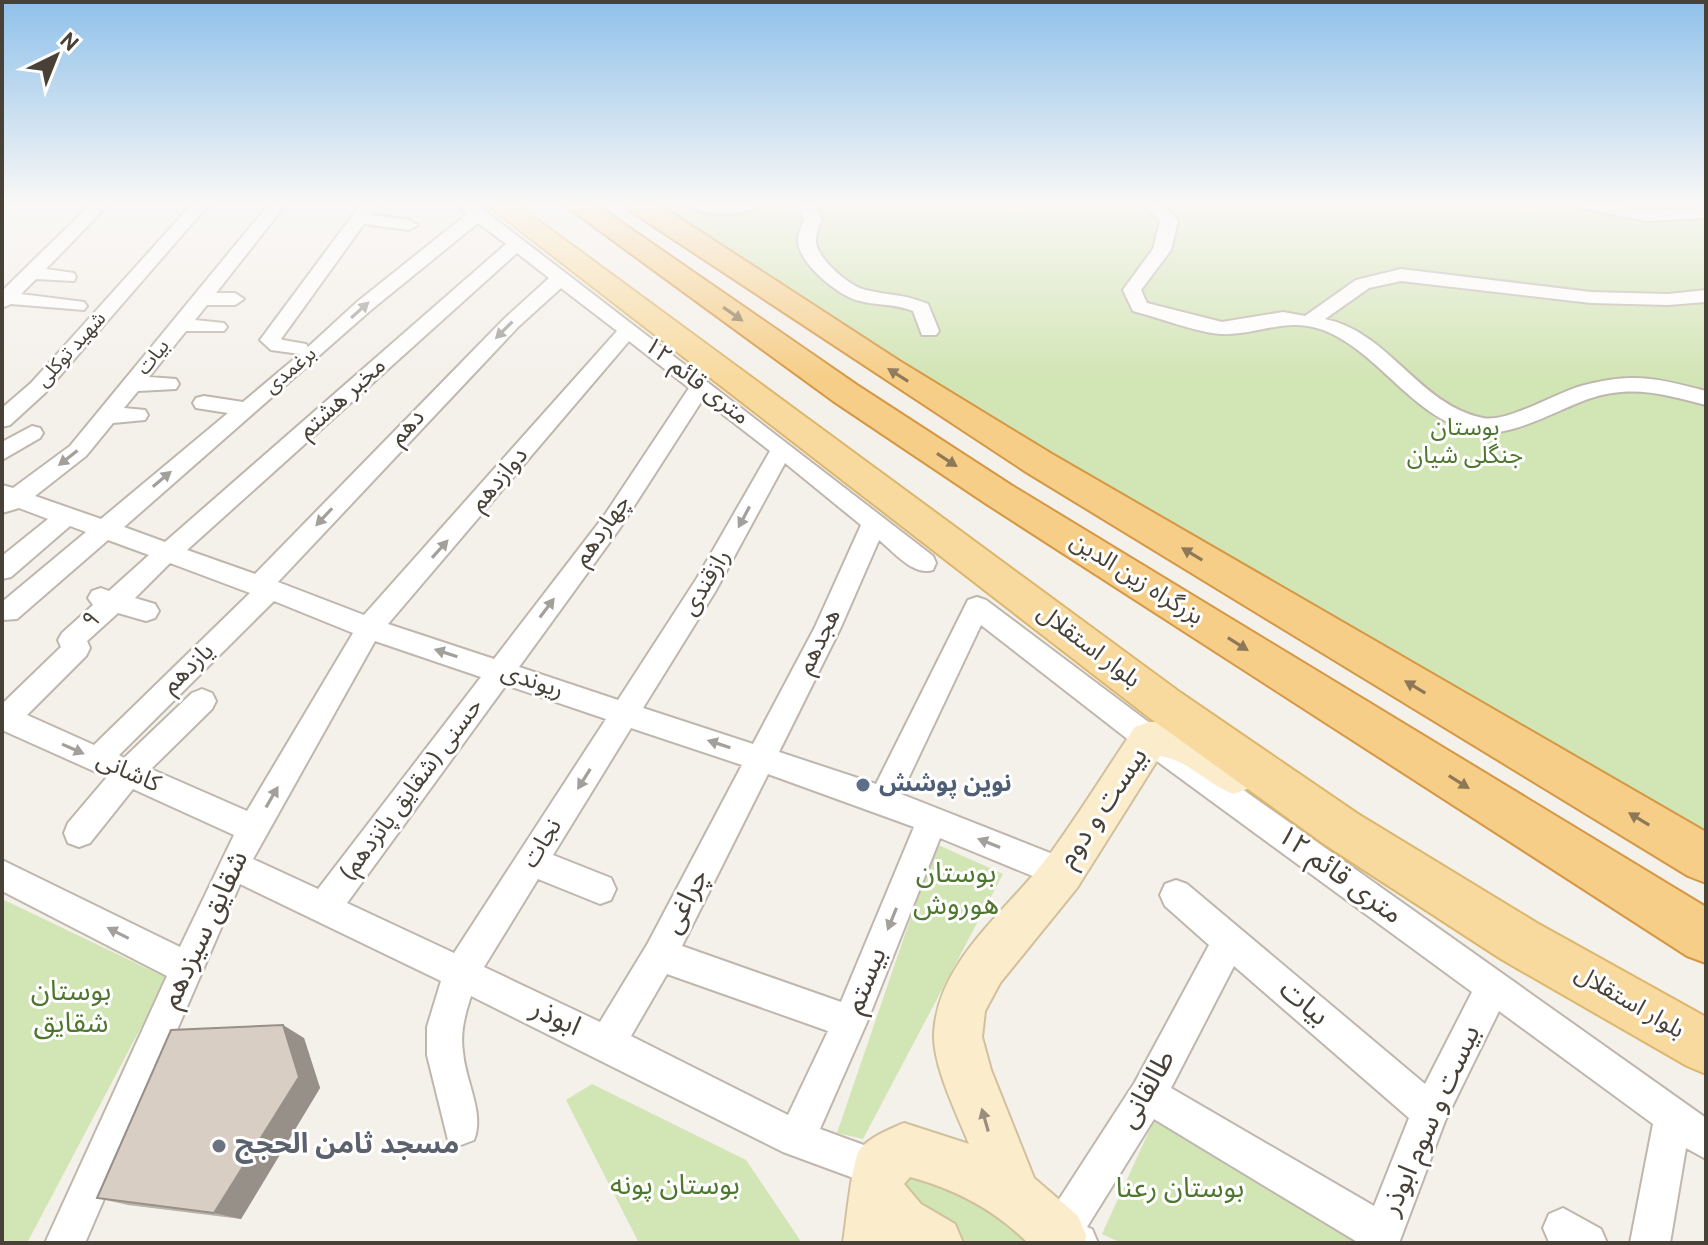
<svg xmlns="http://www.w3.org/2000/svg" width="1708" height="1245" font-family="Overpass,'Noto Sans Arabic',sans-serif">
<rect width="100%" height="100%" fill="#f4f0ea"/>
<path fill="#d2e5b5" d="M634,204h1072v667z
M936,844l67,30 -140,265 -26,-6z
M2,899l165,79 -140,265h-25z
M592,1084l154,76 56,83h-163l-73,-143z
M1156,1116l200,118 -6,9h-229l-19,-9z
M924,1162l113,81h-81l-64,-69z"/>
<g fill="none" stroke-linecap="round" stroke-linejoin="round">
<g stroke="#bfb7ad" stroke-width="4">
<path id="minor" d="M91,204h18l-63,65 28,4 2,4 -2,4 -38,-2 -15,15 63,8 3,4 -3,4 -73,-6 -9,4v-17z
M192,204h17l-164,189 -35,32 -8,2v-19l29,-25z
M269,204h17l-70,89h19l9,6 -9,6h-28l-12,15 29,3 3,4 -3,4h-38l-37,46 27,2 3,5 -3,5 -38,2 -14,17 21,2 3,5 -3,5 -32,3 -27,33 -51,40 66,23 127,-106 -32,-5 -3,-5 3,-5 8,-2 39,6 57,-48 -29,-4 -11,-10 101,-136h17l-7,11 38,5 9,5 -9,5 -45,-6 -83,115 2,1 23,4 2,3 49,-45 110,-88 -10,-10h19l457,352 3,7 -3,7c-20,6 -39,-18 -54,-30l-38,87 -62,125 97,32 92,-184 9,-3 9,3 173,130 547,388v41l-20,-11 -16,95h-40l23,-119 -154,-113 -54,110 -46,122h-40l-205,-124 -67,108 5,2 6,14h-55l-4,-8 6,-14 90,-139 74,-137 -44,-39 -5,-11 5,-11 11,-4 11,4 238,200 47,-92 -333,-244 -158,-123 -80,169 172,68 5,11 -5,11 -11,4 -122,-50 -73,184 -47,107 71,26 6,13 -6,13 -13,6 -95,-35 -312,-156c-6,19 -11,36 -8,56 2,29 22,61 11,88l-13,5 -13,-5 -21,-85v-28l14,-46 -201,-97 -155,359h-40l122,-267 -165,-85v-31l178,87 54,-112 -101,-46 -43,54 -11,4 -11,-4 -4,-10 4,-10 39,-46 -105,-47v-26l59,-57 -3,-7 4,-7 31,-28 -5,-7 4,-7 9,-3 8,3 40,-36 -41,-15 -91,79 -15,1v-18l84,-70 -16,-6 -59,51 -9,2v-23l46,-37 -29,-11 -17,5v-28l11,3 57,-42zM478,223l28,21 -341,298 -41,-15 247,-217zM517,253l32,25 -45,41 -249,255 -68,-24zM561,288l56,43 -253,284 -86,-33 240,-255zM629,341l60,47 -85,128 -110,143 -106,-35zM703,399l67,52 -73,127 -79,122 -99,-33 101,-139zM785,463l76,62 -46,102 -62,117 -110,-36 72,-116zM170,563l80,30 -156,152 -67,-30 59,-59 4,-8 -3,-7 31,-28 28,8 9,-3 4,-7 -4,-7 -20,-6zM274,601l79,32 -106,178 -96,-42 61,-60 4,-8 -4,-8 -10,-4 -10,4 -68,65 -5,-3zM375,641l106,36 -163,212 -65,-30zM506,685l100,34 -152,234 -107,-50zM631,728l111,37 -94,178 -48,79 -116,-55 54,-88 62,25 11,-4 5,-11 -5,-11 -58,-23zM768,774l146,53 -73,175 -159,-56zM1234,966l175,152 -35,88 -203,-118zM667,974l161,57 -40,84 -157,-79z
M690,204h70c-15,12 -56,14 -70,0z
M795,204l20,1 7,14c-3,8 -7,17 -6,24 3,17 34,44 50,47 24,6 35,3 62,14l11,27 -3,4h-14l-9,-24c-19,-8 -38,-5 -57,-11 -20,-7 -54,-34 -58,-57 -1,-7 4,-16 6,-24z
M1142,204h19l17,16 -7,30 -30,40 6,13 75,19 61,-10 22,4 51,-36 45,-11 190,23 77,2 38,-4v12l-38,3 -77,-2 -190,-22 -32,7 -44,31c64,13 94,86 158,99 24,5 73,-25 98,-32 51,-14 76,-8 125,5v14c-42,-11 -75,-21 -118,-6 -31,11 -77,39 -110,33 -65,-11 -96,-79 -155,-102 -37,-14 -67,6 -102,4 -26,-2 -61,-16 -88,-23l-10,-21 30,-41 7,-28z
M1577,204h35l34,7 60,-3v10l-60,3 -61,-12z
M32,426l8,2 3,5 -3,5 -38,22v-18z
M1563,1208l38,21 6,14 -58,-1 -6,-14 6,-14z"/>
</g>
<g stroke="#d1c09c" stroke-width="4">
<path id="secondary" d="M1149,722c35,-2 89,21 104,54l-6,13 -14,5c-26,-10 -45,-34 -73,-38l-83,132 -77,95 -15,28 -3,26 9,33 43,108 44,38 8,19 -1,8h-57c-33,-33 -73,-54 -118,-66l-6,7 17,20 34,20 8,19h-120c3,-18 9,-84 17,-94 10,-12 30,-20 44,-26l65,21c-12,-30 -36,-78 -35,-110 3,-72 72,-122 113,-176 31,-42 59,-88 88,-131z"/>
</g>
<g stroke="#ddb66e" stroke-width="4">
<path id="primary" d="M486,204h30l665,489 177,121 179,109 169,94v57l-19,-8 -186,-107 -177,-115 -173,-125z"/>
</g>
<g stroke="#d59743" stroke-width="4">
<path id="trunk" d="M563,204h32l262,181 154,100 695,422v56l-19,-7 -702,-453 -152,-102z
M625,204h33l240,156 154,94 654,378v51l-18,-7 -662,-404 -397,-262z"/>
</g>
<use href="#minor" fill="#fff" fill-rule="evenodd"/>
<use href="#secondary" fill="#fbedcc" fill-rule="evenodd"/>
<use href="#primary" fill="#f8da9e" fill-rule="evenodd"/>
<use href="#trunk" fill="#f6ce88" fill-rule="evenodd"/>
</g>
<path fill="#bab1a8" d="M304,1038l16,50 -79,131 -113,-14 -31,-7z"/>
<path fill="#979088" d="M283,1025l21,13 16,50 -79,131 -27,-6z"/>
<path fill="#d8cec3" stroke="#979088" stroke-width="2" d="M283,1025l16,52 -85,136 -117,-15 74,-168z"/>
<defs><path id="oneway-solid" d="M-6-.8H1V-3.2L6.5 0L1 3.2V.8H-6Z" transform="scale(2)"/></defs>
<g fill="#a3a09c">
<use href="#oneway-solid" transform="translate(360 310) rotate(-42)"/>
<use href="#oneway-solid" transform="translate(504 330) rotate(135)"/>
<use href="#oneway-solid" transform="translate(68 458) rotate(142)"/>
<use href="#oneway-solid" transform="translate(162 479) rotate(-40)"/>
<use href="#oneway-solid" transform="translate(324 517) rotate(133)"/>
<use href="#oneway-solid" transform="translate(744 517) rotate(118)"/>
<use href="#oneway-solid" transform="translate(440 549) rotate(-48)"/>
<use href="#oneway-solid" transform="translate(547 608) rotate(-53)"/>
<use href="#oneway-solid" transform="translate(446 653) rotate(-162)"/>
<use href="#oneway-solid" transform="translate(719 744) rotate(-162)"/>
<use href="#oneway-solid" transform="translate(73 749) rotate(24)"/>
<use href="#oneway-solid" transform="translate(584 779) rotate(122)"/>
<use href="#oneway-solid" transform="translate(272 797) rotate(-60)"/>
<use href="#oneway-solid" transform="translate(989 843) rotate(-158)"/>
<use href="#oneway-solid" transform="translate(892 919) rotate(112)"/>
<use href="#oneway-solid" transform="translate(118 933) rotate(-153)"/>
</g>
<g fill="#8d7958">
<use href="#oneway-solid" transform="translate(733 314) rotate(35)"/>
<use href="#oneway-solid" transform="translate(898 375) rotate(-148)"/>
<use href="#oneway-solid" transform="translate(947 460) rotate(33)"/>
<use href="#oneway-solid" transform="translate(1192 554) rotate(-149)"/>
<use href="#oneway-solid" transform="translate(1238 644) rotate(32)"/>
<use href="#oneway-solid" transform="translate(1415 687) rotate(-149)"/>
<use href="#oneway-solid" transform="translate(1459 782) rotate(32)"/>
<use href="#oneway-solid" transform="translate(1639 819) rotate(-149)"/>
</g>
<use fill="#988e7b" href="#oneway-solid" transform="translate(985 1120) rotate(-106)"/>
<linearGradient id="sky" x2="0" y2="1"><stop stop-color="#8fc1ea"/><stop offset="0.54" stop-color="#faf8f6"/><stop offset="1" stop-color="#faf8f6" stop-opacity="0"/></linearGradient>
<rect width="1708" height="378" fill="url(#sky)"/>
<circle fill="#5c6f8a" stroke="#fff" stroke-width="3" cx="863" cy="785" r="8"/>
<circle fill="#6b7280" stroke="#fff" stroke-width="3" cx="219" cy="1146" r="8"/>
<g text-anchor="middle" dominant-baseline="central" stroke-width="6" stroke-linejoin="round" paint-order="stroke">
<g font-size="20" fill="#474138" stroke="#fff">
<text transform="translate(72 350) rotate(-48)">شهید توکلی</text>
<text transform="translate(154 358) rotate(-51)">بیات</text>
<text transform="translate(291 371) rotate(-40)">برغمدی</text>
</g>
<g font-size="24" fill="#474138" stroke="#fff">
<text transform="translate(696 382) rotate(38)">۱۲ متری قائم</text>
<text transform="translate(343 399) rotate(-42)">مخبر هشتم</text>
<text transform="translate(408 428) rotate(-47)">دهم</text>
<text transform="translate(500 480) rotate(-50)">دوازدهم</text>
<text transform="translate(603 531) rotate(-55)">چهاردهم</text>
<text transform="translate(1136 580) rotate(32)">بزرگراه زین الدین</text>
<text transform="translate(707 583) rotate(-59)">رازقندی</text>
<text transform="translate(92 621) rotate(-43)">۹</text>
<text transform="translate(820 642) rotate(-64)">هجدهم</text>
<text transform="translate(1088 647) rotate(37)">بلوار استقلال</text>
<text transform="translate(189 669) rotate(-44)">یازدهم</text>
<text transform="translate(532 682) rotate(19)">ریوندی</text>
<text transform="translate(128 773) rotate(24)">کاشانی</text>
<text transform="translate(412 790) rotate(-53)">حسنی (شقایق پانزدهم)</text>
<text transform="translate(543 844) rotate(-58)">نجات</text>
<text transform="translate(1629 1003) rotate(30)">بلوار استقلال</text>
</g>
<g font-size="24" fill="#4e762e" stroke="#fff">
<text x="1465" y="429">بوستان<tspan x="1465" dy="28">جنگلی شیان</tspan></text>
</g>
<g font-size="24" font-weight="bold" fill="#4e5e75" stroke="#fff" text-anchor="start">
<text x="879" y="785">نوین پوشش</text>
</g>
<g font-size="28" fill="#474138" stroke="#fff">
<text transform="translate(1104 808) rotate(-56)">بیست و دوم</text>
<text transform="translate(1339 876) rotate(36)">۱۲ متری قائم</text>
<text transform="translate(687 902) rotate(-63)">چراغی</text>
<text transform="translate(206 930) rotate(-65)">شقایق سیزدهم</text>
<text transform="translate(867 981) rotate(-68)">بیستم</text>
<text transform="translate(1303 1004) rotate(40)">بیات</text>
<text transform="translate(555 1019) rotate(25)">ابوذر</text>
<text transform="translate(1148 1090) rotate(-60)">طالقانی</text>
<text transform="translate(1432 1121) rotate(-66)">بیست و سوم ابوذر</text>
</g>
<g font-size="28" fill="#4e762e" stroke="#fff">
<text x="956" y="875">بوستان<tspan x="956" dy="32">هوروش</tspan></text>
<text x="71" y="993">بوستان<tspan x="71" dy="32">شقایق</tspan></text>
<text x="675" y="1187">بوستان پونه</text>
<text x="1180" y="1190">بوستان رعنا</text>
</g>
<g font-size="28" font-weight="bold" fill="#5b616d" stroke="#fff" text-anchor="start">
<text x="235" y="1146">مسجد ثامن الحجج</text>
</g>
</g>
<rect width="1708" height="1245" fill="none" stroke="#474138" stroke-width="8"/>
<g transform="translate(56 56) rotate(43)" stroke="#ffffff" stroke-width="6" paint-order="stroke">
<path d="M0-6L14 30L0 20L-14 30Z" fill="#474138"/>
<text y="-12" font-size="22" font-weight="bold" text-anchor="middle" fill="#474138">N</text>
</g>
</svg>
